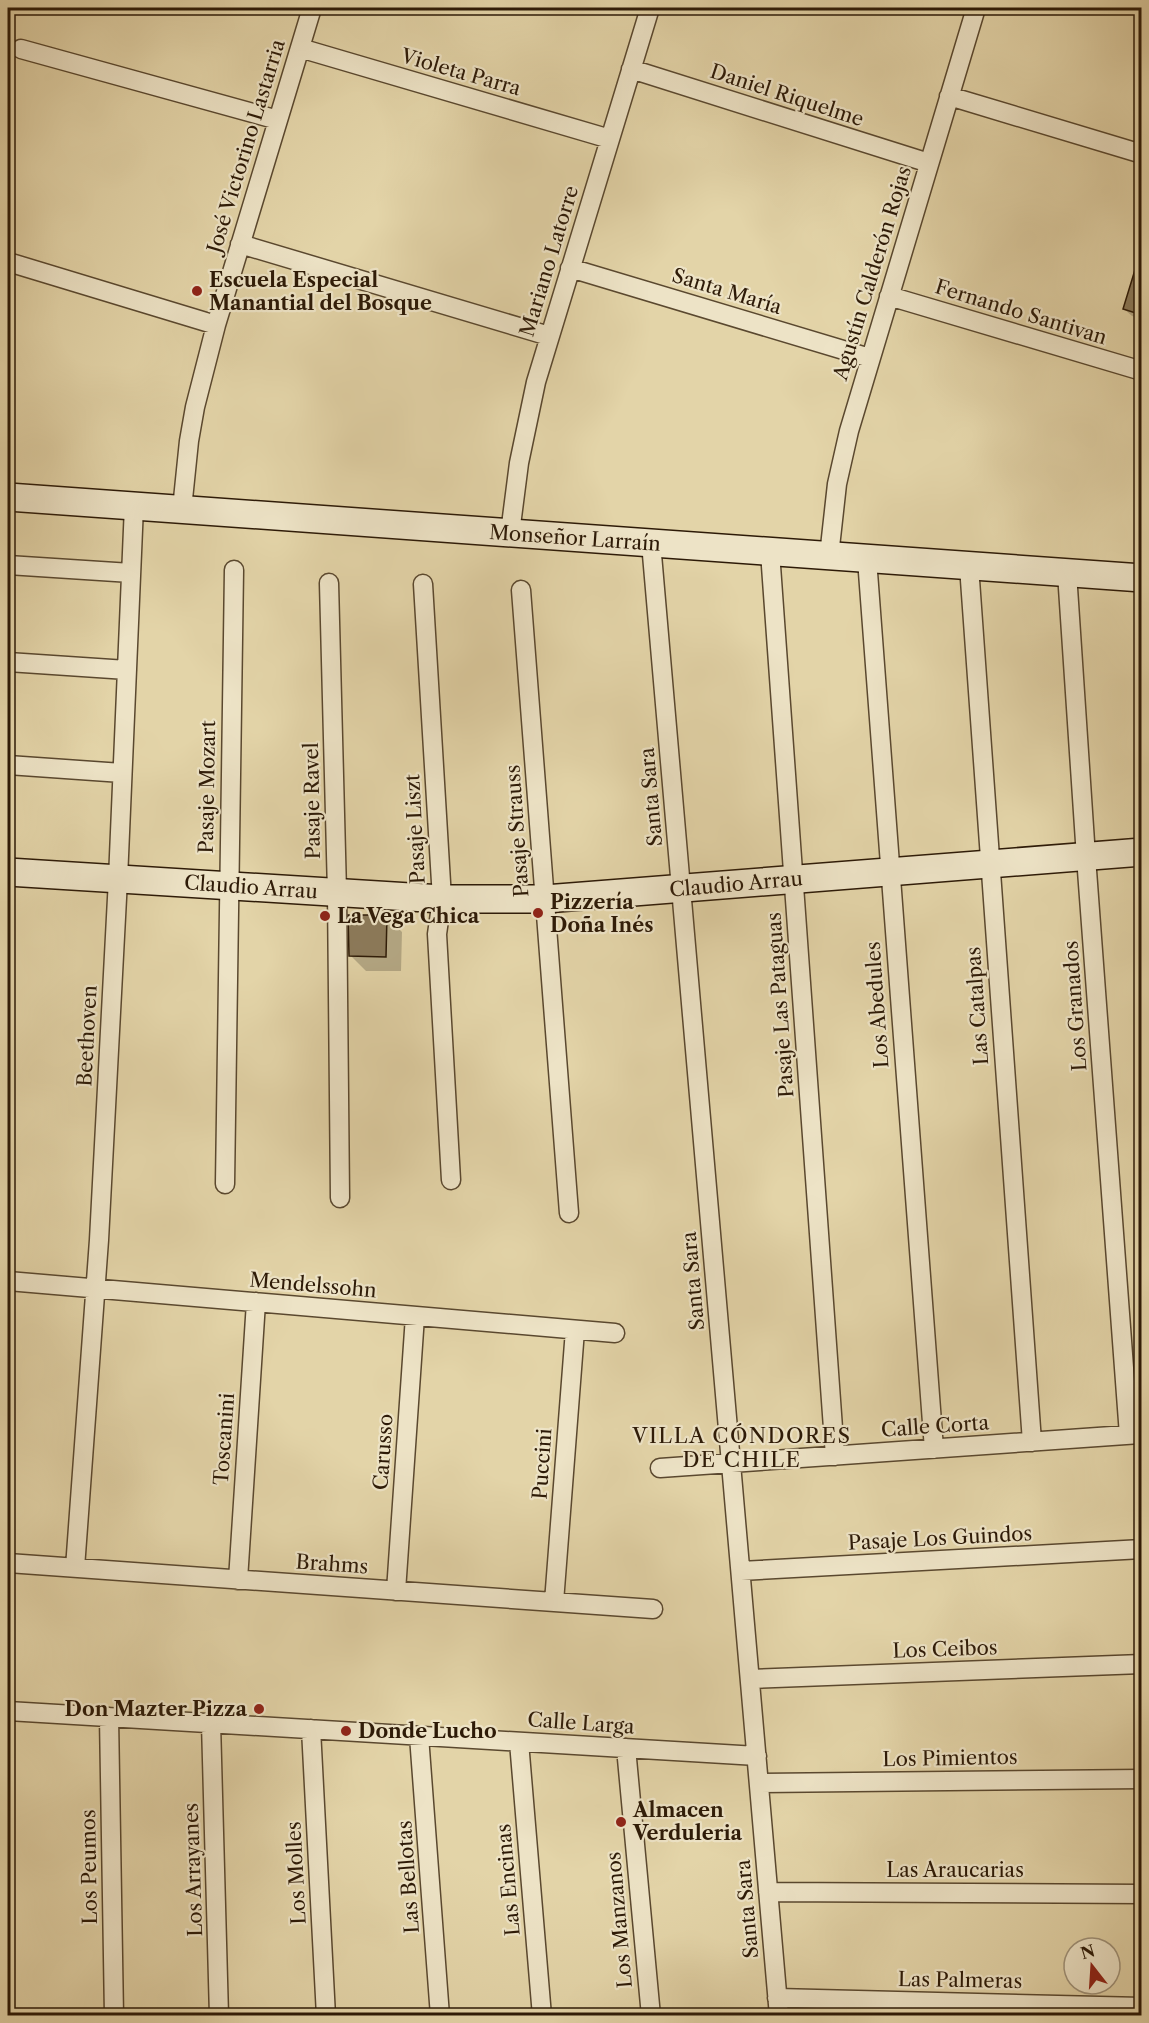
<svg xmlns="http://www.w3.org/2000/svg" width="1149" height="2023" font-family="'Libre Caslon Text',serif">
<rect width="100%" height="100%" fill="#e3d4a8"/>
<filter id="stains"><feTurbulence type="fractalNoise" baseFrequency=".00333" numOctaves="4"/><feColorMatrix values="0 0 0 0 .2 0 0 0 0 .09 0 0 0 0 .02 0 0 0 .5 -.17"/></filter>
<radialGradient id="worn" r=".72"><stop offset=".6" stop-color="#630" stop-opacity="0"/><stop offset="1" stop-color="#630" stop-opacity=".3"/></radialGradient>
<path fill="#0003" d="M1142,270v49l-10,-3 -8,-7z
M387,917l15,15 -1,39h-35l-16,-16z"/>
<path fill="#8c7b5b" stroke="#2d1a07" stroke-width="1.5" d="M1138,260h4v55l-19,-6z
M348,915h39l-1,42 -37,-1z"/>
<g fill="none" stroke-linecap="round" stroke-linejoin="round">
<g stroke="#5a482f" stroke-width="21">
<path id="street" d="M300,48l310,91
M21,49l257,71
M631,69l298,94
M949,96l193,58
M240,244l309,92
M8,262l208,63
M570,268l300,90
M889,296l253,75
M182,509l7,-68 6,-34 21,-82 96,-317
M510,533l9,-70 17,-81 114,-374
M651,543l128,1473
M770,552l65,904
M829,556l8,-72 12,-53 127,-423
M867,559l67,890
M8,565l123,8
M969,566l63,876
M1067,573l19,284 43,578
M329,583l8,309 3,306
M423,584l19,315 -5,35 14,246
M521,590l48,623
M8,662l119,8
M8,765l114,8
M225,1184l9,-614
M8,1281l607,52
M660,1468l480,-34
M8,1563l645,46
M75,1568l24,-328 19,-361 16,-373
M741,1571l401,-22
M238,1580l18,-278
M396,1591l19,-275
M554,1602l21,-272
M750,1679l392,-15
M8,1711l749,45
M109,1717l5,299
M211,1723l8,293
M311,1729l15,287
M419,1736l21,280
M519,1742l23,274
M626,1748l25,268
M759,1783l383,-4
M768,1892l374,2
M777,1998l365,9"/>
</g>
<g stroke="#2d1a07" stroke-width="30">
<path id="secondary" d="M8,497l1134,81
M8,872l434,27h103l597,-47"/>
</g>
<use href="#street" stroke="#ede3c6" stroke-width="18"/>
<use href="#secondary" stroke="#ede3c6" stroke-width="27"/>
</g>
<g fill="#8f2418" stroke="#ede3c6" stroke-width="2">
<circle cx="197" cy="291" r="6"/>
<circle cx="538" cy="913" r="6"/>
<circle cx="325" cy="916" r="6"/>
<circle cx="259" cy="1709" r="6"/>
<circle cx="346" cy="1731" r="6"/>
<circle cx="621" cy="1822" r="6"/>
</g>
<g text-anchor="middle" dominant-baseline="central" stroke-width="4.5" stroke-linejoin="round" paint-order="stroke">
<g font-size="20" fill="#2d1a07" stroke="#ede3c6">
<text transform="translate(461 72) rotate(16)">Violeta Parra</text>
<text transform="translate(787 95) rotate(18)">Daniel Riquelme</text>
<text transform="translate(246 146) rotate(-73)">José Victorino Lastarria</text>
<text transform="translate(549 261) rotate(-73)">Mariano Latorre</text>
<text transform="translate(872 273) rotate(-73)">Agustín Calderón Rojas</text>
<text transform="translate(727 291) rotate(17)">Santa María</text>
<text transform="translate(1021 312) rotate(17)">Fernando Santivan</text>
<text transform="translate(575 538) rotate(4)">Monseñor Larraín</text>
<text transform="translate(207 787) rotate(-89)">Pasaje Mozart</text>
<text transform="translate(651 797) rotate(-95)">Santa Sara</text>
<text transform="translate(312 801) rotate(-91)">Pasaje Ravel</text>
<text transform="translate(415 829) rotate(-93)">Pasaje Liszt</text>
<text transform="translate(517 831) rotate(-94)">Pasaje Strauss</text>
<text transform="translate(736 884) rotate(-5)">Claudio Arrau</text>
<text transform="translate(251 887) rotate(4)">Claudio Arrau</text>
<text transform="translate(780 1005) rotate(-94)">Pasaje Las Pataguas</text>
<text transform="translate(877 1005) rotate(-94)">Los Abedules</text>
<text transform="translate(977 1006) rotate(-94)">Las Catalpas</text>
<text transform="translate(1075 1006) rotate(-94)">Los Granados</text>
<text transform="translate(87 1036) rotate(-87)">Beethoven</text>
<text transform="translate(693 1281) rotate(-95)">Santa Sara</text>
<text transform="translate(313 1285) rotate(5)">Mendelssohn</text>
<text transform="translate(935 1426) rotate(-4)">Calle Corta</text>
<text transform="translate(224 1439) rotate(-86)">Toscanini</text>
<text transform="translate(383 1452) rotate(-86)">Carusso</text>
<text transform="translate(542 1464) rotate(-86)">Puccini</text>
<text transform="translate(940 1538) rotate(-3)">Pasaje Los Guindos</text>
<text transform="translate(332 1564) rotate(4)">Brahms</text>
<text transform="translate(945 1649) rotate(-2)">Los Ceibos</text>
<text transform="translate(581 1723) rotate(4)">Calle Larga</text>
<text transform="translate(950 1758) rotate(-1)">Los Pimientos</text>
<text transform="translate(89 1867) rotate(-91)">Los Peumos</text>
<text transform="translate(193 1870) rotate(-92)">Los Arrayanes</text>
<text x="955" y="1870">Las Araucarias</text>
<text transform="translate(296 1873) rotate(-93)">Los Molles</text>
<text transform="translate(408 1877) rotate(-94)">Las Bellotas</text>
<text transform="translate(508 1880) rotate(-95)">Las Encinas</text>
<text transform="translate(747 1909) rotate(-95)">Santa Sara</text>
<text transform="translate(619 1920) rotate(-95)">Los Manzanos</text>
<text transform="translate(960 1980) rotate(1)">Las Palmeras</text>
</g>
<g font-size="20" font-weight="bold" fill="#2d1a07" stroke="#ede3c6" text-anchor="start">
<text x="209" y="280">Escuela Especial<tspan x="209" dy="23">Manantial del Bosque</tspan></text>
<text x="550" y="902">Pizzería<tspan x="550" dy="23">Doña Inés</tspan></text>
<text x="337" y="916">La Vega Chica</text>
<text x="247" y="1709" text-anchor="end">Don Mazter Pizza</text>
<text x="358" y="1731">Donde Lucho</text>
<text x="633" y="1810">Almacen<tspan x="633" dy="23">Verduleria</tspan></text>
</g>
<g font-size="21" letter-spacing="1.5" fill="#2d1a07" stroke="#ede3c6">
<text x="742" y="1435">VILLA CÓNDORES<tspan x="742" dy="24">DE CHILE</tspan></text>
</g>
</g>
<rect width="1149" height="2023" fill="none" stroke="#e3d4a8" stroke-width="30"/>
<rect x="9" y="9" width="1131" height="2005" fill="none" stroke="#2d1a07" stroke-width="3"/>
<rect x="15" y="15" width="1119" height="1993" fill="none" stroke="#2d1a07" stroke-width="1.5"/>
<g transform="translate(1092 1966) rotate(343)"><circle r="28" fill="#ede3c6" stroke="#a0937a" stroke-width="1.5"/>
<path d="M0-4.5L10 22L0 15L-10 22Z" fill="#8f2418"/>
<text y="-9" font-size="16" font-weight="bold" text-anchor="middle" fill="#2d1a07">N</text>
</g>
<rect width="100%" height="100%" filter="url(#stains)"/>
<rect width="100%" height="100%" fill="url(#worn)"/>
</svg>
